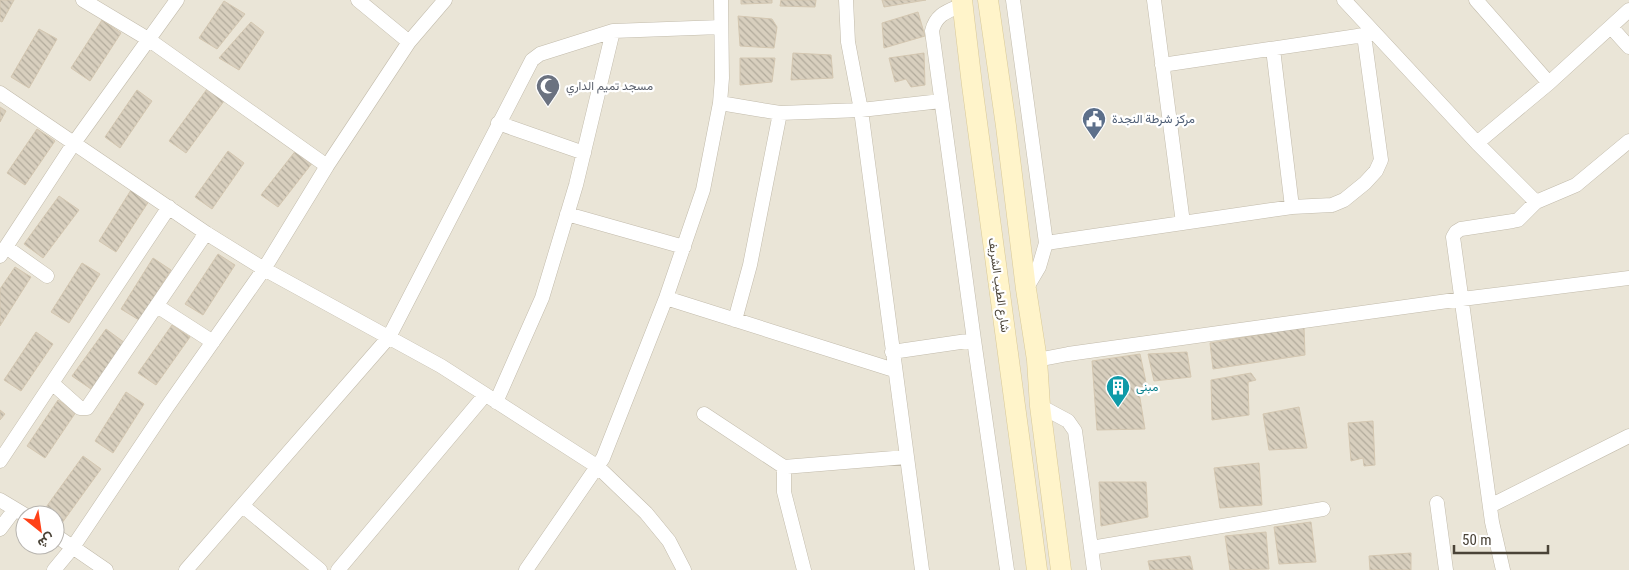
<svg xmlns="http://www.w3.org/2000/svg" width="1629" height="570" font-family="'Roboto Condensed',Vazirmatn,sans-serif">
<defs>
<pattern id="building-back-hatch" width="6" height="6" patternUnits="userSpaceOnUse" patternTransform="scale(1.25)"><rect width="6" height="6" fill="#d8cfbe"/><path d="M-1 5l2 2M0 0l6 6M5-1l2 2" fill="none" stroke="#b1aa9b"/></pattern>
</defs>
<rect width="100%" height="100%" fill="#f6f2ea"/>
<path fill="#eae5d7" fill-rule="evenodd" d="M0,0h1629v570h-1629zM25,515h30v30h-30z"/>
<path fill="url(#building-back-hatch)" stroke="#d4c7b1" d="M0,0h14l-12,22 -2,-1z
M741,0h31v3l-31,1z
M781,0h35l-1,7 -35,-1z
M882,0h44l-42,7z
M224,1l21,13 -28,35 -18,-11z
M918,12l7,24 -41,12 -2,-25z
M738,16l34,3 5,8 -3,21 -34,-2z
M102,20l19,13 -31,48 -19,-13z
M251,22l13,10 -25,38 -20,-12z
M39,29l18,10 -28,49 -18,-11z
M793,53l38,2 2,23 -42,2z
M924,53l1,32 -14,2 -5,-8 -11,3 -6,-24z
M740,58h35l-3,24 -32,3z
M207,89l17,12 -38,52 -17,-12z
M137,90l15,11 -32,47 -15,-11z
M0,107l6,4 -6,11z
M37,129l18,12 -30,44 -18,-12z
M297,149l16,13 -35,45 -17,-12z
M228,151l16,12 -32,46 -17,-12z
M131,190l18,11 -33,51 -17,-11z
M59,196l20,14 -36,48 -19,-14z
M218,254l17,11 -32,50 -18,-11z
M153,258l18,12 -32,50 -18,-11z
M82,263l18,11 -31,49 -18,-11z
M15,267l16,10 -31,49v-37z
M172,325l18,12 -34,48 -18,-12z
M1304,327l1,28 -92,14 -3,-26z
M106,329l19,14 -34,46 -19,-13z
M36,332l17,12 -32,47 -17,-11z
M1187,352l4,25 -37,4 -6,-27z
M1140,354l7,33 -9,-1 7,43 -48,1 -5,-69z
M1251,373l5,7 -8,2 1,33 -37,5 -1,-40z
M126,392l18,12 -31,49 -18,-12z
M58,400l18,12 -31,46 -18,-12z
M1299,407l8,41 -38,2 -6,-36z
M0,410l5,4 -5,6z
M1373,421l2,44 -11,1 -1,-8 -12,3 -3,-38z
M83,456l18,13 -39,54 -7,-5v-3h-4l-7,-5z
M1259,463l3,42 -42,3 -6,-40z
M1099,482h47l2,35 -47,9z
M1311,522l5,40 -37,2 -5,-37z
M1266,532l3,37 -39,1 -5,-34z
M1411,553v17h-41l-1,-14z
M1190,556l3,14h-43l-2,-9z"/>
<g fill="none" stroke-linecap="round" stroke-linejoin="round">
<g stroke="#c2bbab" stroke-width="15">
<path id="street" d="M83,0l65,39 179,127
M358,0l51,42
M846,0l2,42 13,68 61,460
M1013,0l33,243 -7,24 -13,22
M1154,0l29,223
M1344,0l133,143 59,59 40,-17 53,-44
M1476,0l73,83
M962,5c-14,6 -26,9 -30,26l42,309 33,230
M1611,27l18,20
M1162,65l209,-31
M0,93l206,140 58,36 177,97 157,101 48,46 23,28 15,29
M720,103l60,10 81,-3 80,-9
M498,123l86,30
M1477,143l72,-60 80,-73
M1292,207l40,-2 12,-5 21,-17 11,-12 5,-11 -17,-125
M567,214l117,33
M1046,243l246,-36 -19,-158
M6,247l41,29
M0,256l74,-113 103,-143
M666,298l228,72
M157,306l56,36
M735,320l15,-55 30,-152
M892,352l82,-12
M1037,360l31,-6 394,-55 167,-21
M52,383l28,25h7l119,-175
M496,402l46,-104 34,-113 37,-154
M1040,406l28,15 7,10 19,139
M704,414l80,53 122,-10
M0,461l169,-254
M784,467v25l20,78
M0,500l25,15
M1437,503l9,67
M243,506l77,64
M1490,506l139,-70
M0,529l15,-20
M55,535l51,35
M1091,548l232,-39
M54,570l19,-23 94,-140 97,-138 63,-103 82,-124 36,-42
M186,570l203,-233 143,-277 8,-6 73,-23 108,-4
M338,570l147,-175
M526,570l77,-112 63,-160 37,-108 17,-87 2,-25 -1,-78
M1503,570l-11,-48 -39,-285 3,-5 5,-3 52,-8 5,-1 18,-18"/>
</g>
<g stroke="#d9c997" stroke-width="21">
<path id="secondary" d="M962,0l10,85 65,485
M988,0l18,126 20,163 11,71 3,46 21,164"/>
</g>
<use href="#street" stroke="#fff" stroke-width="14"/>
<use href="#secondary" stroke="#fff4ca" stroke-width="20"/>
</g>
<defs>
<g id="mosque-pin" transform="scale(1.25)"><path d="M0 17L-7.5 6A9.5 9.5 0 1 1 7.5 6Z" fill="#6b7280" stroke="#fff"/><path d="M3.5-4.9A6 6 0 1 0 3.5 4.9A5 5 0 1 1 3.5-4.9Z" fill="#fff"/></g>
<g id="civic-pin" transform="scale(1.25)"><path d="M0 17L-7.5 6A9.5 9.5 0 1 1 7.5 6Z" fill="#5c6f8a" stroke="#fff"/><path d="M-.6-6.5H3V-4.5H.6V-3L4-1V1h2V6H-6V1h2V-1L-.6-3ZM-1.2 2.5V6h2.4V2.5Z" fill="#fff"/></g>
<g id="building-pin" transform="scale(1.25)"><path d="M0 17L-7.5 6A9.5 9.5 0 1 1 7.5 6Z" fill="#0f9aa8" stroke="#fff"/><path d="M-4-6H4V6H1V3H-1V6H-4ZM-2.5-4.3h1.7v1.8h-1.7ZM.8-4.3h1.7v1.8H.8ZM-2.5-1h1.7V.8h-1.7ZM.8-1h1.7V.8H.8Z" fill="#fff"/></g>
</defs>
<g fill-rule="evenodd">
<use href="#mosque-pin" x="548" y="86"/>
<use href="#civic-pin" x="1094" y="119"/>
<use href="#building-pin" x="1118" y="387"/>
</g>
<g text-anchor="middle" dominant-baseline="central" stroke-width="4.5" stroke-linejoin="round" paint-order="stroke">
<g font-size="12" fill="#5b616d" stroke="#fff" text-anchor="start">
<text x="566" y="86">مسجد تميم الداري</text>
</g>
<g font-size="12" fill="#4e5e75" stroke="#fff" text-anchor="start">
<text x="1112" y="119">مركز شرطة النجدة</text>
</g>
<g font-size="12" fill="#4a4337" stroke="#fff">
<text transform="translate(999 285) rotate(82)">شارع الطيب الشريف</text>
</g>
<g font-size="12" fill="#0d838f" stroke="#fff" text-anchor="start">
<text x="1136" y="387">مبنى</text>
</g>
</g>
<g transform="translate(40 530) rotate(150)"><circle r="24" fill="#ffffff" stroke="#b7b4af"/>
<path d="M0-4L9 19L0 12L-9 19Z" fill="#ff4117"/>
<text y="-8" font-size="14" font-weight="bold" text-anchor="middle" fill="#4a4337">ش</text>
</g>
<path d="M1454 545v8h94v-8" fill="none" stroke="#4a4337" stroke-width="2.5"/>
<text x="1462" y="545" font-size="15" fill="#4a4337" stroke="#ffffff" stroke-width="4" paint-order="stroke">50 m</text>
</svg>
